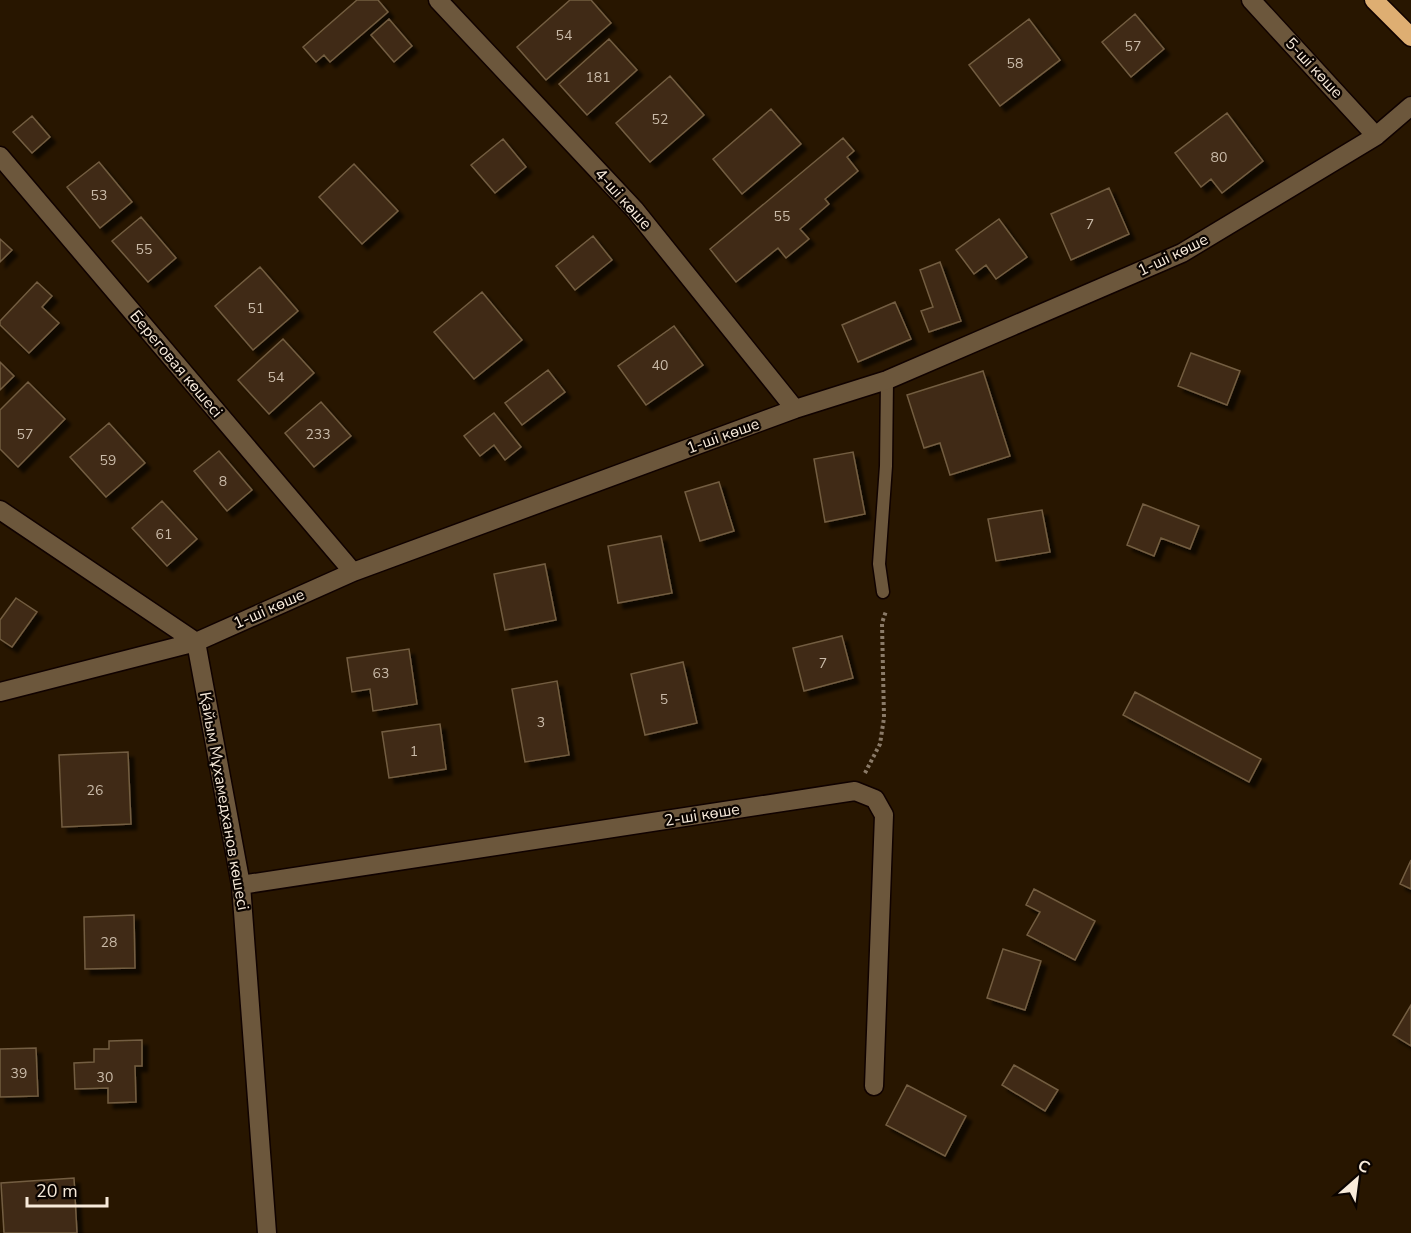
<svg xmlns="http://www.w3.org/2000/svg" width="1411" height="1233" font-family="'Nunito Sans',sans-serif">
<defs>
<filter id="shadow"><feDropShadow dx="5.5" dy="5.5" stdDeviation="1.5" flood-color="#0009"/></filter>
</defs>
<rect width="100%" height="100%" fill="#281600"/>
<path fill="#402c12" stroke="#735d42" stroke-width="1.5" filter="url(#shadow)" d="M357,0h21l10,12 -58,50 -6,-7 -8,7 -13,-15z
M570,0h21l20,23 -65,57 -29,-33z
M1135,14l29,35 -33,28 -29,-35z
M389,19l23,27 -18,16 -23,-27z
M1029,19l31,41 -60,46 -31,-41z
M609,39l28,31 -50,45 -28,-31z
M670,76l34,39 -54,47 -34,-39z
M771,109l30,35 -59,50 -29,-35z
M1227,113l36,48 -41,32 -11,-14 -10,8 -26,-34z
M32,116l18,21 -18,16 -19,-21z
M843,138l11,13 -7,6 11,14 -33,28 4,5 -29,25 9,10 -23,19 -8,-10 -42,34 -26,-33z
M503,139l23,28 -31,26 -24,-28z
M99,162l33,40 -32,26 -33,-41z
M354,164l44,47 -36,33 -43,-47z
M1109,188l20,46 -58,26 -20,-46z
M141,217l35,41 -28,24 -36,-41z
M999,219l28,38 -31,22 -10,-14 -12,9 -18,-24z
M593,236l19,24 -37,30 -19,-24z
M0,239l12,11 -12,12z
M940,262l21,59 -32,11 -8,-21 12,-4 -13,-37z
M260,267l38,44 -45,39 -38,-44z
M37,282l15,14 -10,11 17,16 -30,30 -29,-28v-4z
M482,292l40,48 -48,39 -40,-47z
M895,302l16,37 -53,23 -16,-37z
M674,326l29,39 -57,40 -28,-39z
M283,339l31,34 -45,41 -31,-34z
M1191,353l49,18 -13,34 -49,-19z
M0,362l14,14 -14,14z
M548,370l17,22 -43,33 -17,-22z
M983,371l27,85 -60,19 -10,-32 -16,5 -17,-53z
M28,382l37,37 -47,48 -18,-18v-39z
M321,402l30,34 -37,31 -29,-34z
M494,413l27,34 -16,13 -11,-15 -14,11 -16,-20z
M109,423l36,40 -39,34 -36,-40z
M219,451l33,39 -25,21 -33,-40z
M853,452l12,62 -40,8 -11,-63z
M719,482l15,49 -34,10 -15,-49z
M162,501l35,38 -30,27 -35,-38z
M1143,504l56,22 -9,23 -29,-11 -7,18 -27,-11z
M1042,510l8,42 -54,9 -8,-42z
M661,536l11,57 -54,10 -10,-57z
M545,564l11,56 -51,10 -11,-56z
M16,598l21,14 -25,35 -12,-8v-19z
M842,636l11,42 -49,13 -11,-43z
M409,649l8,55 -44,7 -3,-22 -18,3 -5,-34z
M683,662l14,61 -52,12 -14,-61z
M557,681l12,74 -44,7 -13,-73z
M1135,692l126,67 -12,23 -126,-67z
M440,724l6,45 -57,9 -7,-46z
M128,752l3,72 -69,3 -3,-72z
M1411,860v29l-11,-5z
M1034,889l61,32 -20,39 -48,-25 13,-23 -14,-7z
M134,915l1,53 -50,1 -1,-52z
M1003,949l38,12 -16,49 -38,-12z
M1411,1005v41l-18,-11z
M142,1040v26h-7l1,36 -28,1v-15l-33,1 -1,-26 20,-1v-13h15v-8z
M36,1048l2,48 -38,1v-48z
M1014,1065l44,25 -13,21 -43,-26z
M907,1085l59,31 -21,40 -59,-31z
M74,1178l3,55h-73l-3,-50z"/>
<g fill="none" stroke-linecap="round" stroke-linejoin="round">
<g stroke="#100200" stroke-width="15">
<path id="lane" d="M883,592l-4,-28 7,-98 1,-86"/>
</g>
<g stroke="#100200" stroke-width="21">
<path id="street" d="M438,0l197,210 160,199
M1251,0l125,136
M0,156l353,416
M0,510l196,132 45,243 26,348
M0,692l196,-50 157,-70 442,-163 92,-29 295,-127 194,-117 35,-30
M241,885l614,-94 20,8 9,16 -10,271"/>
</g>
<g stroke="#100200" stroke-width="21">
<path id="highway" d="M1374,0l37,37"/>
</g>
<path stroke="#8b7b68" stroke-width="4" stroke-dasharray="3 3" stroke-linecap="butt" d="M865,773l15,-29 4,-26 -2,-95 4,-12"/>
<use href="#lane" stroke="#6c573c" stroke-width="12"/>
<use href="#street" stroke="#6c573c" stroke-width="18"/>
<use href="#highway" stroke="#deae72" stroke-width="18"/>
</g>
<g text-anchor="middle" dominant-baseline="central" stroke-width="4.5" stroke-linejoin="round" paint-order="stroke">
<g font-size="14" fill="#c9baa8">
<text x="564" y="35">54</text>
<text x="1133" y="46">57</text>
<text x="1015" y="63">58</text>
<text x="598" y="77">181</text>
<text x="660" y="119">52</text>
<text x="1219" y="157">80</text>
<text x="99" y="195">53</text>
<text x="782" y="216">55</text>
<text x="1090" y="224">7</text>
<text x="144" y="249">55</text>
<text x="256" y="308">51</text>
<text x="660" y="365">40</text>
<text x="276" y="377">54</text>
<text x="25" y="434">57</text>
<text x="318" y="434">233</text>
<text x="108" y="460">59</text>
<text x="223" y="481">8</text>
<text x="164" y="534">61</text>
<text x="823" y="663">7</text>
<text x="381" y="673">63</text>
<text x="664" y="699">5</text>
<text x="541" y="722">3</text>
<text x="414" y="751">1</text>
<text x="95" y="790">26</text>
<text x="109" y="942">28</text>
<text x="19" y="1073">39</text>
<text x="105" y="1077">30</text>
</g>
<g font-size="16" fill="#f7eada" stroke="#0b0400">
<text transform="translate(1314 68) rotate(47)">5-шi көше</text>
<text transform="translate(623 199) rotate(48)">4-шi көше</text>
<text transform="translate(1173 255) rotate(-26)">1-ші көше</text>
<text transform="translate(176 364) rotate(50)">Береговая көшесі</text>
<text transform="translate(723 436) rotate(-20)">1-ші көше</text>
<text transform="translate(269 609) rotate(-24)">1-ші көше</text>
<text transform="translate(224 801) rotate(80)">Қайым Мұхамедханов көшесi</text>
<text transform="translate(702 815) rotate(-9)">2-ші көше</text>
</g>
</g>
<g transform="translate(1357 1179) rotate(28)" stroke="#0b0400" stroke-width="4.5" paint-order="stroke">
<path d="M0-4.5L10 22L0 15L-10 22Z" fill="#f7eada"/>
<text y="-9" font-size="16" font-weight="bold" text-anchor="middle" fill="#f7eada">С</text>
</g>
<path d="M27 1197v9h80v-9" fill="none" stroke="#f7eada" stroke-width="3"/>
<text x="36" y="1197" font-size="18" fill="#f7eada" stroke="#0b0400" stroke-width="4.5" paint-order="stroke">20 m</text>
</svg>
